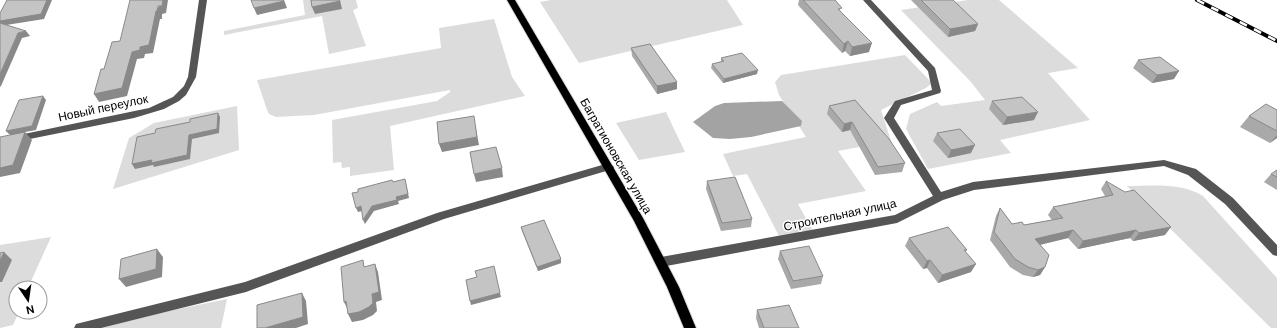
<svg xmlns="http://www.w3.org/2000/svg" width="1277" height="328" font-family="'DM Sans',sans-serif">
<rect width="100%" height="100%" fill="#fff"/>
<path fill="#dcdcdc" d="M303,0h53l2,8 -5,2 13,36 -37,8 -7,-38 -98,19v-4l81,-16z
M551,0h176l16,25 -164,38 -39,-61z
M968,0h31l79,68 -30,5 42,47 -90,20 11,13 -83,16 -22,-40 4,-15 27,-12 4,4 44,-6 -14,-18 -70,-72z
M494,19l18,58 13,19 -135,30 4,44 -44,6v-9l-8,1 -1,-6 -8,1 -1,-43 105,-19 13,-9v-2l-136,25 -38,2 -7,-3 -2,-4 -10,-30 184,-32 -2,-20z
M905,55l27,28 -6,5 -45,22 10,31 -53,10 28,40 -68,13 16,29 -34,5 -33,-64 -14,2 -10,-22 83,-17 -27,-42 -4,-13 6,-7z
M237,106l2,44 -126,39 16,-51 25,-15z
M666,112l19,40 -46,8 -23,-37z
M1127,186c25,0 54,-4 76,10l74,82v50h-6z
M51,237l-23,51h-12v24h3l-6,13 -13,3v-83z
M227,299l-6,29h-125l29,-8z"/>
<path fill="#a3a3a3" d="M782,101l20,20 -1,5 -50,11 -21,2 -17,-1 -20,-16 22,-16 9,-3z"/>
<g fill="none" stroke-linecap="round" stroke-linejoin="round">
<g stroke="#dbdbdb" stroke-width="2">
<path id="major" d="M507,0h8l128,218 36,69 17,41h-12l-17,-41 -33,-66z"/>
</g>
<path fill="#555" fill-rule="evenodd" d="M199,0h8l-11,77 -10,18 -7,6 -15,8 -30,9 -134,27v-6l149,-31 24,-11 11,-11 4,-9z
M863,0h8l64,68 6,23 -1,2 -39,12 -7,13 47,74 32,-10 191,-22 32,9 37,29 44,47v11l-4,-1 -48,-51 -37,-29 -24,-9 -190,24 -31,10 -46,23 -236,44 -4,-2 -2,-3 2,-3 4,-2 234,-42 38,-19 -49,-78 11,-17 37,-11 -4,-19z
M609,163l5,4 -1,2 -169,50 -198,73 -145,36h-27l2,-4 4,-1 165,-41 192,-69z"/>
<use href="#major" fill="#000" fill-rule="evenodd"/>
<g stroke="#000" stroke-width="4">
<path id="rail" d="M1197,0l80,41"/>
</g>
<use href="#rail" stroke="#fff" stroke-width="2.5" stroke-dasharray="8" stroke-linecap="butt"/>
</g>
<path fill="#a9a9a9" d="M799,0h36l6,12 28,40 -19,4 -5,-5 -3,2 -44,-48z
M911,0h42l25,24 -3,7 -27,6z
M631,48l46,34v7l-20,5 -25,-38z
M721,58l36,16 -34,9 -12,-15 1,-4 9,-2z
M1138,60l36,19 -22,4 -19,-15z
M855,100l50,63 -3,9 -27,3 -25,-45 -8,2 -15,-18 2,-8z
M992,101l42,19 -31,5 -14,-16z
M1277,110v28l-7,5 -30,-16 9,-11z
M937,133l34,20 -23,5 -15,-17z
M1277,170v20l-13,-8 7,-8z
M707,181l45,38 -1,8 -30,4 -15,-42z
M1106,181l59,54 -32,6 -3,-3 -52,11 -10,-11 -28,7 5,22 -5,8 -7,2 -10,-2 -13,-8 -20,-27 6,-24 4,-8 12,16 12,1 28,-5 -4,-5 5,-8 52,-11 -4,-7z
M521,227l40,36 -23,8 -16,-40z
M909,238l58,12 -2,2 6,20 -33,11 -11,-15 -4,1 -18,-23z
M780,251l43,25 -2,8 -30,5 -13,-30z
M757,310l42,18h-40l-3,-10z"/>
<path fill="#898989" d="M47,0h5l-8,19 -44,7v-5z
M163,0h5l-2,13 -4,1v5h-2l-7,34 -8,1 -1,4 -7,1 -10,37 -28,6 -5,-8 38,-42 8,-5 16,-36z
M284,0l3,8 -30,7 -3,-7z
M340,0l2,9 -27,5 -3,-7z
M978,24l-3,7 -27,6 2,-8z
M26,31l4,5 -8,2 -21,48 -1,1v-13l18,-41z
M848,41l-3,10 -3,2 2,-9z
M872,43l-3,9 -19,4 2,-9z
M758,70l-1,4 -34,9 1,-4z
M1179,71l-5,8 -22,4 5,-8z
M677,82v7l-20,5v-8z
M43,96l3,4 -10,30 -11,2 7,8 -12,33 -20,4v-9l10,-33 -4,-4z
M1038,112l-4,8 -31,5 4,-8z
M218,113l2,4 -1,16 -27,6 -2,20 -36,8 -1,-2 -18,4 -3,-5 57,-29z
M852,122l-2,8 -8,2 2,-8z
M475,124l4,21 -37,7 -3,-8z
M1277,135v3l-7,5z
M975,145l-4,8 -23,5 3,-8z
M502,168l1,9 -27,5 -2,-8z
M405,179l4,19 -11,3 1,3 -25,7 -9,13 -2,-4 9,-14 24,-9z
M361,206l1,5 -4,1 -2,-4z
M1171,227l-6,8 -32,6 6,-8z
M1073,230l-5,8 -38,9 5,-8z
M1136,230l-6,8 -52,11 5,-8z
M157,249l6,8 -1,20 -36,10 -7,-8z
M4,252l8,8 -10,22h-2v-21z
M561,259v4l-23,8 -1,-4z
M930,260l-3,8 -4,1 4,-8z
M375,264l3,8 4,28 -6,2 1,9 -4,4 -10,5 -11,2 -4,-8 24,-20z
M976,264l-5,8 -33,11 4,-8z
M1045,267l-5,8 -7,2 5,-7z
M302,293l4,8 2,23 -12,4h-31z
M500,293l1,4 -30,8 -1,-4z
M346,301l2,9 -4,-8z"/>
<path fill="#c4c4c4" stroke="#898989" d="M7,0h40l-6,14 -41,7v-8z
M130,0h33l-1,6h-4l-1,5h-1l-7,34 -9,2v3l-8,2 -10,36 -28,6 7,-25h3l8,-27 8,-1z
M251,0h32l1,1 -30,7z
M311,0h28l1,1 -28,6z
M803,0h32l7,8 -4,1 34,34 -20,4 -4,-6 -4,3z
M921,0h32l25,24 -28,5z
M0,23l26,8 -8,2 -18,41z
M650,44l27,38 -20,4 -26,-38z
M742,53l16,17 -34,9 -12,-15 12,-3 -3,-3z
M1160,57l19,14 -22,4 -19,-15z
M43,96l-11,30 -26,5 13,-31z
M1022,97l16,15 -31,5 -15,-16z
M855,100l34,39 16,24 -27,4 -26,-45 -8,2 -15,-18z
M1266,104l11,6v21l-28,-15z
M218,113l-1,16 -28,6 -2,20 -36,8 1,-3 -20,4 5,-27 18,-4 1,-4 34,-7v-3z
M474,116l3,21 -38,7 -2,-22z
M960,129l15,16 -24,5 -14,-17z
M25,132l-12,33 -13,3v-31z
M496,147l6,21 -28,6 -4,-22z
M1277,170v7l-6,-3z
M735,177l17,42 -30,4 -15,-42z
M405,179l3,15 -12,3 1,3 -25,6 -9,14 -2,-14 -5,2 -4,-15 6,-1v-3l34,-9 1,2z
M1106,181l19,11 9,-2 37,37 -32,6 -3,-3 -53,11 -10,-11 -38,9 14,16 -4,12 -7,3 -10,-3 -13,-8 -21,-27 6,-24 12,16 10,-2 2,3 39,-7 -10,-11 60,-12z
M544,220l17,39 -24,8 -16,-40z
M948,227l19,23h-3l12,14 -34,11 -12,-15 -3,1 -18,-23z
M809,246l14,30 -30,5 -13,-30z
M157,249l-1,20 -37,10 2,-20z
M4,252l-4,9v-8z
M363,260l1,7 11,-3 4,28 -7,2 1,9 -4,4 -10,5 -11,2 -2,-13 -2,1 -3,-35z
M494,266l6,27 -30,8 -4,-21 11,-3 -2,-6z
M302,293l1,24 -38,11h-8v-23z
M789,305l10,23h-35l-7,-18z"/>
<g text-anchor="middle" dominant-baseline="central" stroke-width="3" stroke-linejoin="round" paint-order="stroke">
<g font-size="12" fill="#000" stroke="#fff">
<text transform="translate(103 108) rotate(-12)">Новый переулок</text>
<text transform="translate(616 156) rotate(60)">Багратионовская улица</text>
<text transform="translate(840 215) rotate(-12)">Строительная улица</text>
</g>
</g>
<g transform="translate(28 300) rotate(167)"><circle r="19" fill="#ffffff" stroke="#999999"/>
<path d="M0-3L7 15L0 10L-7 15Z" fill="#000000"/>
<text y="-6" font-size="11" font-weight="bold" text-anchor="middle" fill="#000000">N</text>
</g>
</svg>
